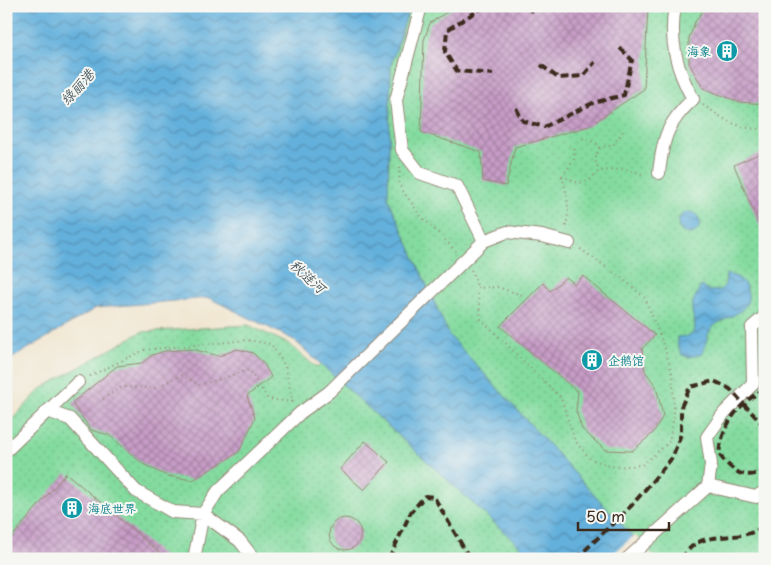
<svg xmlns="http://www.w3.org/2000/svg" width="771" height="565" font-family="'Playpen Sans','LXGW WenKai TC',sans-serif">
<defs>
<pattern id="park-dots" width="8" height="8" patternUnits="userSpaceOnUse" patternTransform="scale(1.25)"><rect width="8" height="8" fill="#83db9f"/><path d="M2 2h.1M6 6h.1" fill="none" stroke="#72bc88" stroke-width="1.8" stroke-linecap="round"/></pattern>
<pattern id="water-waves" width="16" height="10" patternUnits="userSpaceOnUse" patternTransform="scale(1.25)"><rect width="16" height="10" fill="#63b0dc"/><path d="M0 5q4-4 8 0t8 0" fill="none" stroke="#538fb2"/></pattern>
<pattern id="building-cross-hatch" width="8" height="8" patternUnits="userSpaceOnUse" patternTransform="scale(1.25)"><rect width="8" height="8" fill="#c79dc7"/><path d="M0 0l8 8M0 8l8-8" fill="none" stroke="#a380a1"/></pattern>
</defs>
<rect width="100%" height="100%" fill="#f6f6f2"/>
<filter id="ink" filterUnits="userSpaceOnUse"><feTurbulence type="fractalNoise" baseFrequency=".02" numOctaves="2"/><feDisplacementMap in="SourceGraphic" scale="10" xChannelSelector="R" yChannelSelector="G"/><feConvolveMatrix kernelMatrix="1 2 1 2 8 2 1 2 1" color-interpolation-filters="sRGB"/></filter>
<filter id="wash" filterUnits="userSpaceOnUse"><feTurbulence type="fractalNoise" baseFrequency=".0096" numOctaves="4" result="noise"/><feDisplacementMap in="SourceGraphic" scale="20" xChannelSelector="R" yChannelSelector="G"/><feGaussianBlur stdDeviation="1.12" result="paint"/><feColorMatrix in="noise" values="0 0 0 0 0 0 0 0 0 0 0 0 0 0 0 0 0 1.4 0 .05"/><feComposite in="paint" operator="in"/></filter>
<g filter="url(#wash)">
<rect width="100%" height="100%" fill="#f0e4cc"/>
<path fill="url(#park-dots)" stroke="#5f825e" d="M405,6h360v553h-759v-133l35,-37 100,-57 107,-7 41,19 28,24 87,-87 -30,-87 2,-80z"/>
<path fill="url(#water-waves)" stroke="#4f6d7d" d="M6,6h404l-19,59 -3,133 61,137 204,224h-119l-240,-219 -85,-42 -113,10 -90,54z
M678 223a11 11 0 1 1 22 0a11 11 0 1 1-22 0Z
M726,274c7,1 15,4 19,11 14,27 -21,32 -31,41 -8,7 -7,19 -12,28l-13,3 -7,-2 -5,-12 1,-6c4,-1 9,0 12,-2 11,-5 0,-21 2,-30 2,-7 6,-13 9,-19l9,5 10,-1 5,-5z"/>
<path fill="#f0e4cc" d="M635,535l20,24h-48z"/>
<g id="blocks">
<path fill="url(#building-cross-hatch)" d="M456,6h192l-4,83 -55,37 -74,21 -9,39 -23,-5 -2,-29 -60,-20 3,-92 6,-17z
M706,6h59v98l-26,-2 -36,-14 -14,-25v-25l6,-16z
M765,151v87l-31,-73z
M583,276l72,59 -13,14 3,22 11,15 7,30 -10,17 -21,18 -27,-1 -23,-21 -6,-18 2,-19 -78,-66 43,-43 7,8 16,-14 9,7z
M192,349l27,7 18,-7 16,4 11,11 7,13 -24,19 8,22 -16,34 -46,28 -26,-4 -24,-12 -34,-29 -18,-5 -19,-27 45,-37 25,-3 10,-8 13,-4z
M365,441l24,21 -25,28 -24,-21z
M66,473l101,86h-161v-15z
M329 534a16 16 0 1 1 32 0a16 16 0 1 1-32 0Z"/>
</g>
</g>
<g filter="url(#ink)">
<use href="#blocks" fill-opacity="0" stroke="#968775" stroke-width="1"/>
<g fill="none" stroke-linecap="round" stroke-linejoin="round">
<g stroke="#968775" stroke-width="14">
<path id="minor" d="M421,6l-25,94 6,50 18,23 37,13 27,55
M659,173c4,-35 8,-50 34,-74 -17,-30 -24,-59 -18,-93
M765,316l-13,11 1,57 -29,29 -17,24 4,27 -3,22 48,11 9,-6
M47,411l23,8 66,72 37,21 30,2 37,27 14,18
M6,451l72,-69
M194,559l9,-45 15,-23 82,-78 29,-21 155,-151 23,-9 35,4 27,7
M627,559l81,-73"/>
</g>
<path stroke="#968775" stroke-width="2" stroke-dasharray="1 4" stroke-linecap="butt" d="M703,105c20,13 37,27 62,23
M599,148l14,-3 10,-14
M400,167l-1,18 20,29 37,37
M562,176l17,7 9,-2 11,-10 26,-2 20,6
M562,176l12,-16 1,-16 9,-6 13,6 2,4 -4,12 4,11
M562,176c5,19 9,34 3,53
M471,270l5,11 5,38 80,79 14,43 15,18 25,8 27,-2 27,-23 5,-26 -1,-39 -9,-31 -19,-48 -22,-19 -44,-31
M477,288l20,-1 25,8
M90,376l54,-26 103,-10 24,4 14,22 8,37
M103,399l19,-12 33,1 26,-13 19,10 49,-15 19,29 24,3"/>
<use href="#minor" stroke="#fff" stroke-width="12"/>
<path stroke="#3b2a1e" stroke-width="4" stroke-dasharray="8 4" stroke-linecap="butt" d="M485,6l-38,24 -2,22 12,19 36,3
M530,12l4,-6
M541,65l17,13 25,-2 12,-14
M516,108l7,13 21,6 49,-24 31,-8 8,-35 -12,-12
M765,389c-26,13 -43,36 -46,65 12,16 25,28 46,16
M389,559l22,-47 14,-16 9,1 36,62
M576,559l56,-54 40,-47 9,-24v-27l9,-20 24,-6 16,8 35,38
M681,559c4,-5 8,-11 14,-15 21,-13 52,-1 70,-20"/>
</g>
</g>
<defs>
<g id="building-disc" transform="scale(1.125)"><circle r="9.5" fill="#0f9aa8" stroke="#f6f6f2"/><path d="M-4-6H4V6H1V3H-1V6H-4ZM-2.5-4.3h1.7v1.8h-1.7ZM.8-4.3h1.7v1.8H.8ZM-2.5-1h1.7V.8h-1.7ZM.8-1h1.7V.8H.8Z" fill="#fff"/></g>
</defs>
<g fill-rule="evenodd">
<use href="#building-disc" x="727" y="51"/>
<use href="#building-disc" x="592" y="360"/>
<use href="#building-disc" x="72" y="508"/>
</g>
<g text-anchor="middle" dominant-baseline="central" stroke-width="4" stroke-linejoin="round" paint-order="stroke">
<g font-size="12" fill="#0d838f" stroke="#f6f6f2" text-anchor="start">
<text x="711" y="51" text-anchor="end">海象</text>
<text x="608" y="360">企鹅馆</text>
<text x="88" y="508">海底世界</text>
</g>
<g font-size="14" font-style="italic" fill="#495960" stroke="#f6f6f2">
<text transform="translate(77 87) rotate(-48)">绿丽港</text>
<text transform="translate(308 276) rotate(42)">秋涟河</text>
</g>
</g>
<rect width="771" height="565" fill="none" stroke="#f6f6f2" stroke-width="25"/>
<path d="M578 522v8h91v-8" fill="none" stroke="#3b2a1e" stroke-width="2.5"/>
<text x="586" y="522" font-size="15" fill="#3b2a1e" stroke="#f6f6f2" stroke-width="4" paint-order="stroke">50 m</text>
</svg>
